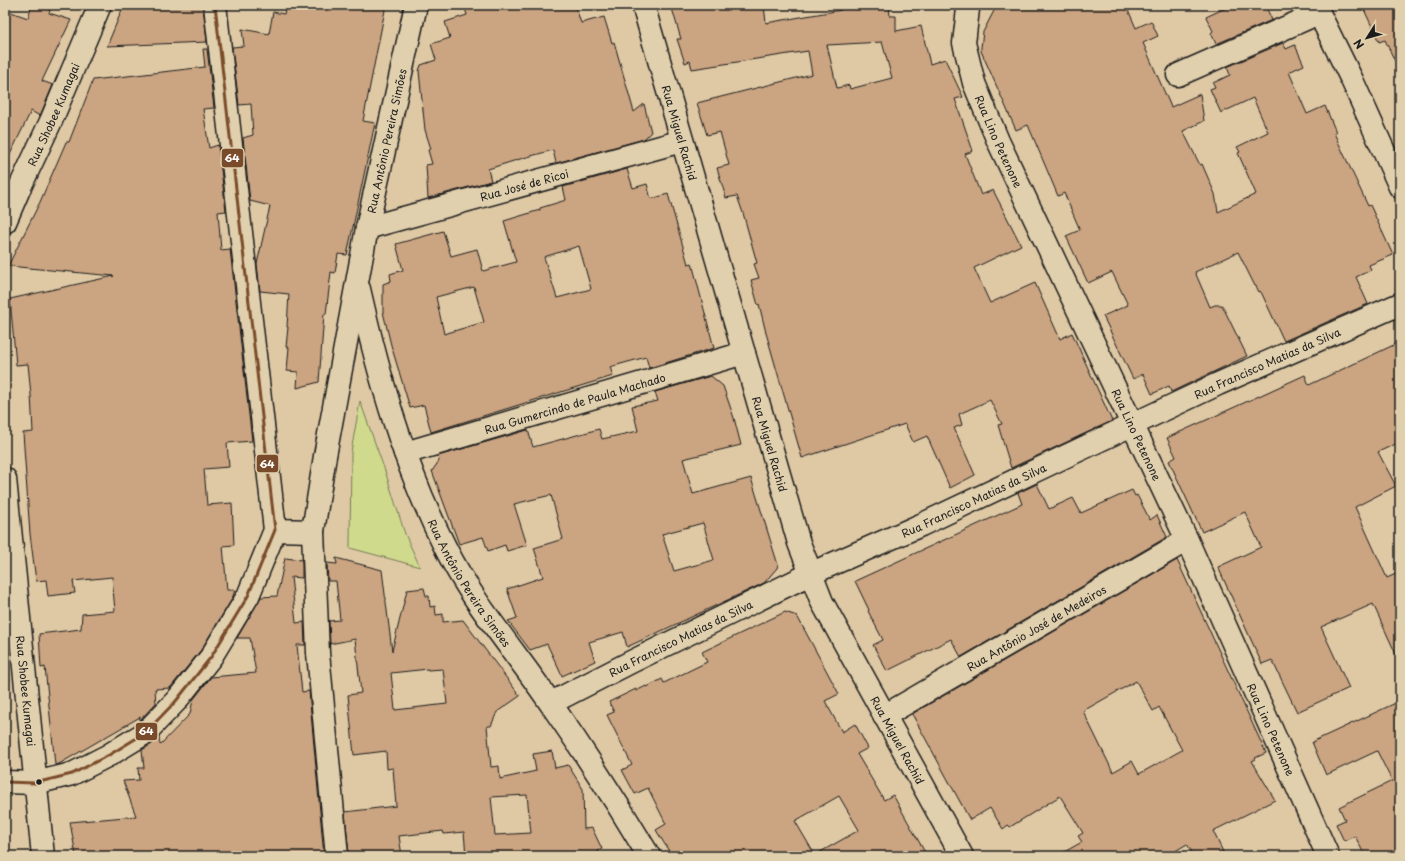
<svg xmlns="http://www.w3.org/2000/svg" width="1405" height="861" font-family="'Playpen Sans',sans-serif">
<rect width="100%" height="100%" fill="#dfc9a5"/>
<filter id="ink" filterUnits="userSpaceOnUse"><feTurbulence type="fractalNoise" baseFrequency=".025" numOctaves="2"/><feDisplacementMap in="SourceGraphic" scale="8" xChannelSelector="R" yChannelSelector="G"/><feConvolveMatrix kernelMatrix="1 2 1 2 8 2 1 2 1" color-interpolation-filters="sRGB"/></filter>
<g filter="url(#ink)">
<path fill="#cfda8d" stroke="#767b54" d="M360,401l25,70 20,63 15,33 -70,-19 1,-96z"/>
<path fill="#cba481" stroke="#1c1c1c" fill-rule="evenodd" d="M32,5h4l14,5 -1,3 22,7 -29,61 11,4 -13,31 -9,-5 -26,54v-155l23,8z
M124,5h79l4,37 -100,4z
M286,5h100l-23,116 12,2 -28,132 -9,-1 -3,19 -4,-1 -5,42h-2l-5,68 -22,6 1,-16 -11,-1 2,-24h-3l2,-20h-1l2,-33 -29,-3 -3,-27 13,-58 -20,-5 -7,-63 10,-3 -2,-31 -12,1 -7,-58 12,-1 -2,-17 27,5 4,-22 11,2z
M464,5h111l6,18 23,-6 8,26 2,-1 20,70 10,-8 7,28 -7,7 -88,24 -3,-13 -33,9 -32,10 3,12 -63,17 -2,-33 6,-1 -4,-14 3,-1 -6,-19 -6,-59 2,-6 15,-5 -5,-16 19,-6 -5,-16 22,-7z
M671,5h51l1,4 26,-4h15l2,18 75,-13 -1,-5h49l1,11h6v15l25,-5 9,38 15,-5 18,38 -8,2 18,52 -8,3 16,41 12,-5 28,55 -47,23 16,35 45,-20 25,56 12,-6 40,88 -101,47 -13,-43 4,-1 -12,-24 -31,14 3,11 -8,3 21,47 -25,13 -23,-52 -14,6 -8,-18 -103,34 -36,-125 -7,-29 -1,1 -7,-25 8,-2 -5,-14 3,-1 -14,-50 -6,-17 -11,2 -9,-30 12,-3 -9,-33 -13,3 -10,-32 115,-29 -4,-23 -116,18 -2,-8 -5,2 -8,-24h4zM882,42l10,36 -42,11 -1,-4 -12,3 -10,-43z
M997,5h129l10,23 15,-7 7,15 -15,7 28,64 29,-13 4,27 -21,10 17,34 2,-1 13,30 3,18 38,-18 -18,-41 2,-1 -3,-5 31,-15 -15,-34 -32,15 -11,-24 5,-2 -2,-4 17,-8 -3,-8 56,-24 3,6 9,-4 9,20 -15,7 18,42 18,-8 11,26 -2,1 34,73 2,-1 23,50 -24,10 2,5 -15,7 12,27 -84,37 -22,-47 -2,-3 -1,1 -3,-6h-1l-17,-34 -43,20 15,35 5,-2h7l25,51 -76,36 -2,-6 -17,8 -9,-20 -10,5 -30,-63 25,-11 -16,-33 -24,11 -22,-47 14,-6 -16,-37 -6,3 -30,-71 -12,5 -35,-79v-4l2,-15z
M1232,5h33l7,15 -56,24 -5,-11 2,-2 -7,-14z
M1362,5h38v67l-15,-32 -6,2z
M203,49h4l7,59 -11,1 6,39 9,-3 8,66 -8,1 3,38 9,-1 22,192 -25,2 2,24 -25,2 3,36 25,-2 2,42 -11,1 4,44h8l-3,9 -31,51 -31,38 -15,1 1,14 -17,18 1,-4 -81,47 -4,1 -10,-98 -4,1 -2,-34 42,-5 1,-15 33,-3 -3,-34 -39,4 2,12 -27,3 -2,-16 -10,1 -6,-47 -7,-101 10,-1 -2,-37 -3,-31 -12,1 -6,-66 104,-23 -106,-10 32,-64 26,-60h3l24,-62 112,-13z
M627,169l6,19 14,-4 4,15 17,-5 20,70 4,-1 22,85 -65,20 -3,-11 -36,10 3,9 -182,56 -7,-27 -14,3 -19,-63 -8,-33v-28l8,-3 -1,-7 13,-4 -7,-26 47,-13 8,25 26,-7 6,22 33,-9 -12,-41 36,-11v-2l26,-8 -3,-13zM579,246l12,43 -34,9 -13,-41zM474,287l10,35 -40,12 -8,-37z
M1400,342v100l-22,10 18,34 -41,21 32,71 13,-6v91l-27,-59 -52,23 28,61 -52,24 -25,-52 -10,4 -44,-97 43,-20 -16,-35 -43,20 -33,-71 7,-4 -9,-19 138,-63 4,10z
M711,376l12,10 11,32 7,27 -58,14 10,35 58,-16 27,87 -1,3 -13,15 -137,64 -4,-15 -34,10 6,19 -33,15 -15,-32 -17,6 -22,-29 9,-3 -10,-29 36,-12 -9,-29 29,-9 -12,-44 -37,9 13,41 -20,6 -2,-6 -17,6 -5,-14 -24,7 -27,-73 7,-10 -1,-5 90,-26 5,17 66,-18 3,10 36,-8 -6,-25 26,-5 -3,-9zM703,523l11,37 -40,11 -12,-37z
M1037,484l12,25 24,-11 8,15 51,-23 3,6 2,-1 13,25 7,-5 10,22 -206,120 -10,-18 -64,32 -14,-26 10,-5 -15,-29 1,-1 -14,-29 167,-77 -4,-11z
M285,558l17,2v18l-11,-1 5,46 8,-1 1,23h-8l5,47 7,-1 15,165h-248l-6,-34 66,-6 -13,-35 16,-1 -1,-12h6l-2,-18 10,-6 7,-8 1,9 30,-31 3,-14 18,-23 45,-4 -6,-35h-13l24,-41 16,-1z
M336,558l46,12 10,81 15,-61 17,-2 2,8h3l1,11 5,-1 1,9 7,-1v8l20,-2 57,76 -23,16 -6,14h-4l4,41 8,-1 1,13 36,-8 -3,-17 19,-3 3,17 13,-3 15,24 1,40 8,-1 10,21 -4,2v3l-42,2h-90l-2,-24 -20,2 -1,-3 -44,5 3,20h-53l-4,-44 51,-6 -3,-38 -6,1 -1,-18 -32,4 -6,-60 13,-2 -6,-54 -25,5 -1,-23 11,-1 -4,-39h-8l-1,-18 10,1zM428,669v1l15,-1 4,35 -52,6 -4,-37zM527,795l4,38 -36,2 -4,-38z
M1177,560l89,193 -11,5 1,1 -4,2 23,39 -62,31 12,25h-31l-7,-12 -20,12h-110l25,-14 -4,-6 5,-3 -23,-37 -50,31 -2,-2 -5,4 -13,-21 -20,12 -58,-106zM1136,681l17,30 6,-4 23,43 -43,24 -7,-13 -19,11 -30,-61z
M785,612l12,4 42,78 -14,7 17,31 13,-8 13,24 -11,6 27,46 9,-5 34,61h-255l-16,-26 10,-6 -18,-36 -13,6 -13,-24 10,-5 -25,-50 7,-3 -5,-10 27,-13v2l10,-5 1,1 15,-8 2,4 43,-21 -5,-10zM839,796l20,34 -44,25 -20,-34z
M1400,701v155h-35l-10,-20 -11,5 -8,-17 9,-4 -6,-13 53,-26 -15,-30 -51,24 -14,-33z"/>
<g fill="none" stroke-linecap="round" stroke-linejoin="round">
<g stroke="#1c1c1c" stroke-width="25">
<g id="minor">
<path d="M1315,5l37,75 48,107"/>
<path id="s1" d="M968,9l-4,34 10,40 24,58 189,399 141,316"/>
<path d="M1178,75l141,-62"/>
<path id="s2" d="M5,222l15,-35 31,-66 49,-116"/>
<path id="s3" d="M367,228l315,-87"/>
<path id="s4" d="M359,289c20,88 45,178 87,260 28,56 70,103 105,155 34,49 67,100 98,152"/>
<path id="s5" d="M405,453l339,-100"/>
<path id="s6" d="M5,479l38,377"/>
<path d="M275,530l38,1"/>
<path id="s7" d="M551,703l80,-41 179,-88 111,-49 297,-141 182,-80"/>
<path id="s8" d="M884,716l303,-176"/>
<path d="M5,782l30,1 37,-9 37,-19 36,-22 31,-32 35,-44 37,-61 27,-66 -60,-525"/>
<path id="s9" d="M337,856l-19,-203 -5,-122 12,-75 42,-228 49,-223"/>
</g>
</g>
<g stroke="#1c1c1c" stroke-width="25">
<g id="major">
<path id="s10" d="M643,5l156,538 23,59 140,254"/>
</g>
</g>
<use href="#minor" stroke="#e1d0ad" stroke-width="22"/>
<use href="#major" stroke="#e1d0ad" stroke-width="22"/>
<g stroke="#e1d0ad" stroke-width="6">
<path id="bus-1" d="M5,782l30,1 37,-9 37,-19 36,-22 31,-32 35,-44 37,-61 27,-66 -60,-525"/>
</g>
<use href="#bus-1" stroke="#7a4b2a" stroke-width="3"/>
</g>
</g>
<circle fill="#1c1c1c" stroke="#e1d0ad" stroke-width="1.5" cx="39" cy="782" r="3.5"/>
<g text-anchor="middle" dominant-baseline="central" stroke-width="3" stroke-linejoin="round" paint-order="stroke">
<g font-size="11" fill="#1c1c1c" stroke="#e1d0ad">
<text stroke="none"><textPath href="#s2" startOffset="118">Rua Shobee Kumagai</textPath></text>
<text stroke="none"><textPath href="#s10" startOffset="133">Rua Miguel Rachid</textPath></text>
<text stroke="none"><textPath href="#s9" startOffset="723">Rua Antônio Pereira Simões</textPath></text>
<text stroke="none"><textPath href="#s1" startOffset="139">Rua Lino Petenone</textPath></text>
<text stroke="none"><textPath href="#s3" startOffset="163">Rua José de Ricoi</textPath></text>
<text stroke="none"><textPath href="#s7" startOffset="793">Rua Francisco Matias da Silva</textPath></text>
<text stroke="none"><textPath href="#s5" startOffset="177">Rua Gumercindo de Paula Machado</textPath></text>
<text stroke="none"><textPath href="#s1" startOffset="463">Rua Lino Petenone</textPath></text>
<text stroke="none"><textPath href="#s10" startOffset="457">Rua Miguel Rachid</textPath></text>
<text stroke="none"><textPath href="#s7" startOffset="469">Rua Francisco Matias da Silva</textPath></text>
<text stroke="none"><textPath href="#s4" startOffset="316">Rua Antônio Pereira Simões</textPath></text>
<text stroke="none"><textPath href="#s8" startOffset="176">Rua Antônio José de Medeiros</textPath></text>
<text stroke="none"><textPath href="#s7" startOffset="145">Rua Francisco Matias da Silva</textPath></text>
<text stroke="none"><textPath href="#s6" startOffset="213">Rua Shobee Kumagai</textPath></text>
<text stroke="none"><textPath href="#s1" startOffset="787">Rua Lino Petenone</textPath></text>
<text stroke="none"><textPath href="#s10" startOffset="781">Rua Miguel Rachid</textPath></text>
</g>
</g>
<g stroke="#e1d0ad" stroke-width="1.5">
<rect x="221" y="148" width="23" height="20" rx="4" fill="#7a4b2a"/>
<rect x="256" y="454" width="23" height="19" rx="4" fill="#7a4b2a"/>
<rect x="135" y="722" width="23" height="19" rx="4" fill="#7a4b2a"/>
</g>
<g font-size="11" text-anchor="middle" font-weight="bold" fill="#fff">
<text x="232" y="162">64</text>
<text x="267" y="468">64</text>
<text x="146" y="735">64</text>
</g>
<rect width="1405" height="861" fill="none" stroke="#e1d0ad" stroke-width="20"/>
<rect x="10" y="10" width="1385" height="841" fill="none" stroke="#1c1c1c" stroke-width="1.5" filter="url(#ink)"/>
<g transform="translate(1367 38) rotate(233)" stroke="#e1d0ad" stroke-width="3" paint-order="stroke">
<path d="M0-3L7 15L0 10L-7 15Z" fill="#1c1c1c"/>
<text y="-6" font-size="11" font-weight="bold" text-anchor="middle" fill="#1c1c1c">N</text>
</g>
</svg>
